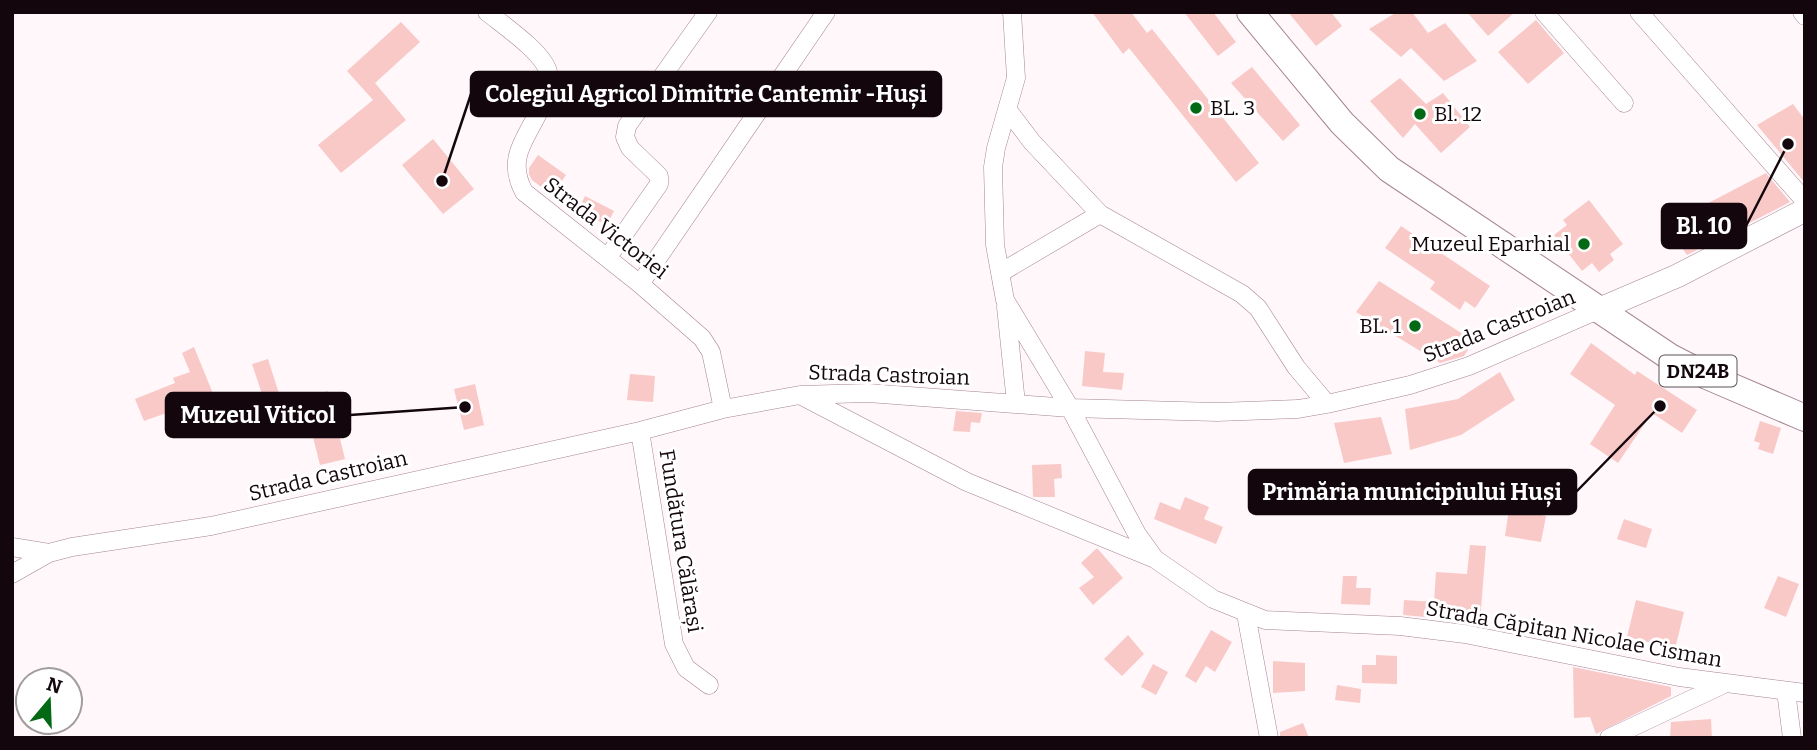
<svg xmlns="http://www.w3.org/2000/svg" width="1817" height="750" font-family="Bitter,serif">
<rect width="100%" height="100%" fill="#fff7fa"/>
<path fill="#f9c9c7" d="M1092,12h39l16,21 5,-4 107,134 -23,19 -107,-134 -6,6z
M1184,12h29l23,30 -18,14z
M1288,12h43l11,14 -26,20z
M1397,12h15l16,21 17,-10 32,38 -33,20 -33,-33 -10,9 -32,-28z
M1467,12h48l-27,24z
M1536,20l28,33 -36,31 -30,-32z
M401,22l19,20 -45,41 31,37 -65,53 -23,-28 55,-45 -26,-29z
M1252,67l48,58 -17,16 -52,-58z
M1400,78l26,26 17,-11 27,34 -29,26 -26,-29 -12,14 -33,-37z
M1793,104l12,16v63l-48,-58z
M433,139l41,50 -31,25 -41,-49z
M538,155l28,20 -14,20 -20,-15 -3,-6v-6z
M1766,173l24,29 -103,53 -21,-30z
M585,196l29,15 -7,14 -29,-14z
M1589,200l34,44 -13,10 4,6 -15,12 -7,-9 -10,8 -28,-36 13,-10 -4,-5z
M1401,226l89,60 -15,22 -10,-7 -5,9 -30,-21 5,-7 -50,-34z
M1379,281l95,60 -10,15 -24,7 -84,-51z
M1591,343l44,32 2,-4 60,39 -15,23 -30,-20 -34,50 -28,-19 25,-39 -45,-31z
M194,347l20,49 -70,25 -9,-22 40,-16 -2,-5 17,-6 -8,-19z
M1085,351l20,2 -2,19 21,1 -2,17 -40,-4z
M268,359l20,63 -15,5 -21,-63z
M1500,372l15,28 -54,35 -51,15 -5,-41 53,-10z
M630,374l25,2 -2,26 -26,-2z
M475,384l9,41 -20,5 -10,-41z
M328,391l17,68 -25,6 -17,-68z
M956,411l26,2 -2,10 -9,-1 -1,10 -17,-1z
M1381,417l11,37 -48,9 -10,-40z
M1760,421l21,7 -8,26 -15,-5 2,-6 -6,-2z
M1061,464l1,14 -8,1 1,18h-22l-1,-32z
M1185,497l24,10 -5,12 19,8 -7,17 -62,-25 6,-17 20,8z
M1509,509l37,7 -5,26 -36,-6z
M1624,519l28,10 -6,19 -29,-9z
M1470,545l16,1 -6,76 -77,-7 1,-15 30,2 2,-30 31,2z
M1097,548l26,30 -30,27 -14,-17 15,-11 -13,-14z
M1343,576h14l-1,12h15l-1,17 -29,-1z
M1778,576l21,8 -13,33 -22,-9z
M1636,600l48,12 -9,37 -48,-12z
M1211,630l21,12 -17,30 -9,-6 -10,17 -11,-7z
M1128,635l16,19 -22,22 -18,-17z
M1376,655l21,1v28l-35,-1v-18h14z
M1273,661l32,2v28l-32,2z
M1153,664l15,8 -12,23 -15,-8z
M1573,667l98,20v9l-75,38 -6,-17 -16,1z
M1337,685l24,4 -1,14 -25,-3z
M1711,719l1,19h-42l1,-16z
M1303,723l6,15h-29v-6z"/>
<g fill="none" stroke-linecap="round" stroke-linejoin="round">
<g stroke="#a58493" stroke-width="19">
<path id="minor" d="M487,12c16,13 57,41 61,60 1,4 -1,12 -2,16 -7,43 -45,61 -22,104l116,92 62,54 9,14 12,57
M1012,12l4,66 -20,70 -3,19 2,78 10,55 65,108 67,126 18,25
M1544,12l80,91
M1639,12l166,189
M1802,12l3,4
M1007,109l25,33 68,72 142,80 16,14 38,59 31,37
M608,257l51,-73v-8l-29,-28 -5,-11 2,-11 81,-114
M1000,273l100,-59
M640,284l186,-272
M1006,307l10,96
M800,395l167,87 188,77 58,40 52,21 135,6 65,8 214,43 126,16
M640,431l34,213 12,24 23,17
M12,547l37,6
M12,574l37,-21 23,-6 139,-21 429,-95 83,-22 77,-14 68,-2 202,15 147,4 81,-3 29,-5 83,-19 59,-19 131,-57
M1246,614l23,124
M1786,691l6,47
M1609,738l113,-53"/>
</g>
<g stroke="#a58493" stroke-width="24">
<path id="major" d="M1600,309l77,-33 128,-66"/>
</g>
<g stroke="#a58493" stroke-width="28">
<path id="highway" d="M1250,12l92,111 47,46 281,188 37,19 98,42"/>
</g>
<use href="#minor" stroke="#fff" stroke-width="18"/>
<use href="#major" stroke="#fff" stroke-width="23"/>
<use href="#highway" stroke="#fff" stroke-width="26"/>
</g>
<g fill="#046915" stroke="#fff" stroke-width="2.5">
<circle cx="1196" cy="108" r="7"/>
<circle cx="1420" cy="114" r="7"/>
<circle cx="1584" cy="244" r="7"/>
<circle cx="1415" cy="326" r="7"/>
</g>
<g text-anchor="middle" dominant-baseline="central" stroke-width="6" stroke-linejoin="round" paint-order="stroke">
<rect fill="#fff" stroke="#5a5156" stroke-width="2" x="1659.5" y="355.5" width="77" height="31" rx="5"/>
<g font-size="19" font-weight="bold" fill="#13070d">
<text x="1698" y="371">DN24B</text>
</g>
<g font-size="21" fill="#13070d" stroke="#fff" text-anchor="start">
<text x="1210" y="108">BL. 3</text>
<text x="1434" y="114">Bl. 12</text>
<text x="1570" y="244" text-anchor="end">Muzeul Eparhial</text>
<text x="1401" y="326" text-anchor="end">BL. 1</text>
</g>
<g font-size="21" fill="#13070d" stroke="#fff">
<text transform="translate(606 228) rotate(38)">Strada Victoriei</text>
<text transform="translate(1499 326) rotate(-22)">Strada Castroian</text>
<text transform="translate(889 375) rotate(2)">Strada Castroian</text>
<text transform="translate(328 476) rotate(-13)">Strada Castroian</text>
<text transform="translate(681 541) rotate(81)">Fundătura Călărași</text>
<text transform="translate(1574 634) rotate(10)">Strada Căpitan Nicolae Cisman</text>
</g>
</g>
<path fill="none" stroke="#13070d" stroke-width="2.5" d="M442 181L471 94M1788 144L1746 226M465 407L350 415M1660 406L1576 492"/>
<g fill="#13070d" stroke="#fff" stroke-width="2.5">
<circle cx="442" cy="181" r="7"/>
<circle cx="1788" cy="144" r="7"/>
<circle cx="465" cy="407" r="7"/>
<circle cx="1660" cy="406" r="7"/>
</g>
<g fill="#13070d" stroke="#13070d" stroke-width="2.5">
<rect x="471" y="72" width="470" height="44" rx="7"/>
<rect x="1662" y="204" width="84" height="44" rx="7"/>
<rect x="166" y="393" width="184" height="44" rx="7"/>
<rect x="1249" y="470" width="327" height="44" rx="7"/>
</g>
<g font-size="23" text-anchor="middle" font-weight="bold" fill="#fff">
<text x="706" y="102">Colegiul Agricol Dimitrie Cantemir -Huși</text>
<text x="1704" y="234">Bl. 10</text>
<text x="258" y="423">Muzeul Viticol</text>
<text x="1412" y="500">Primăria municipiului Huși</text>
</g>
<rect width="1817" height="750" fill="none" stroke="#13070d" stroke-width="28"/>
<g transform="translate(49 701) rotate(19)"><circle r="33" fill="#ffffff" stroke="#a19c9e" stroke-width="2"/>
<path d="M0-5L12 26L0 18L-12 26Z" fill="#046915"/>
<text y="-10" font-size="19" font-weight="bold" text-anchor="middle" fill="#13070d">N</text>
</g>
</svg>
